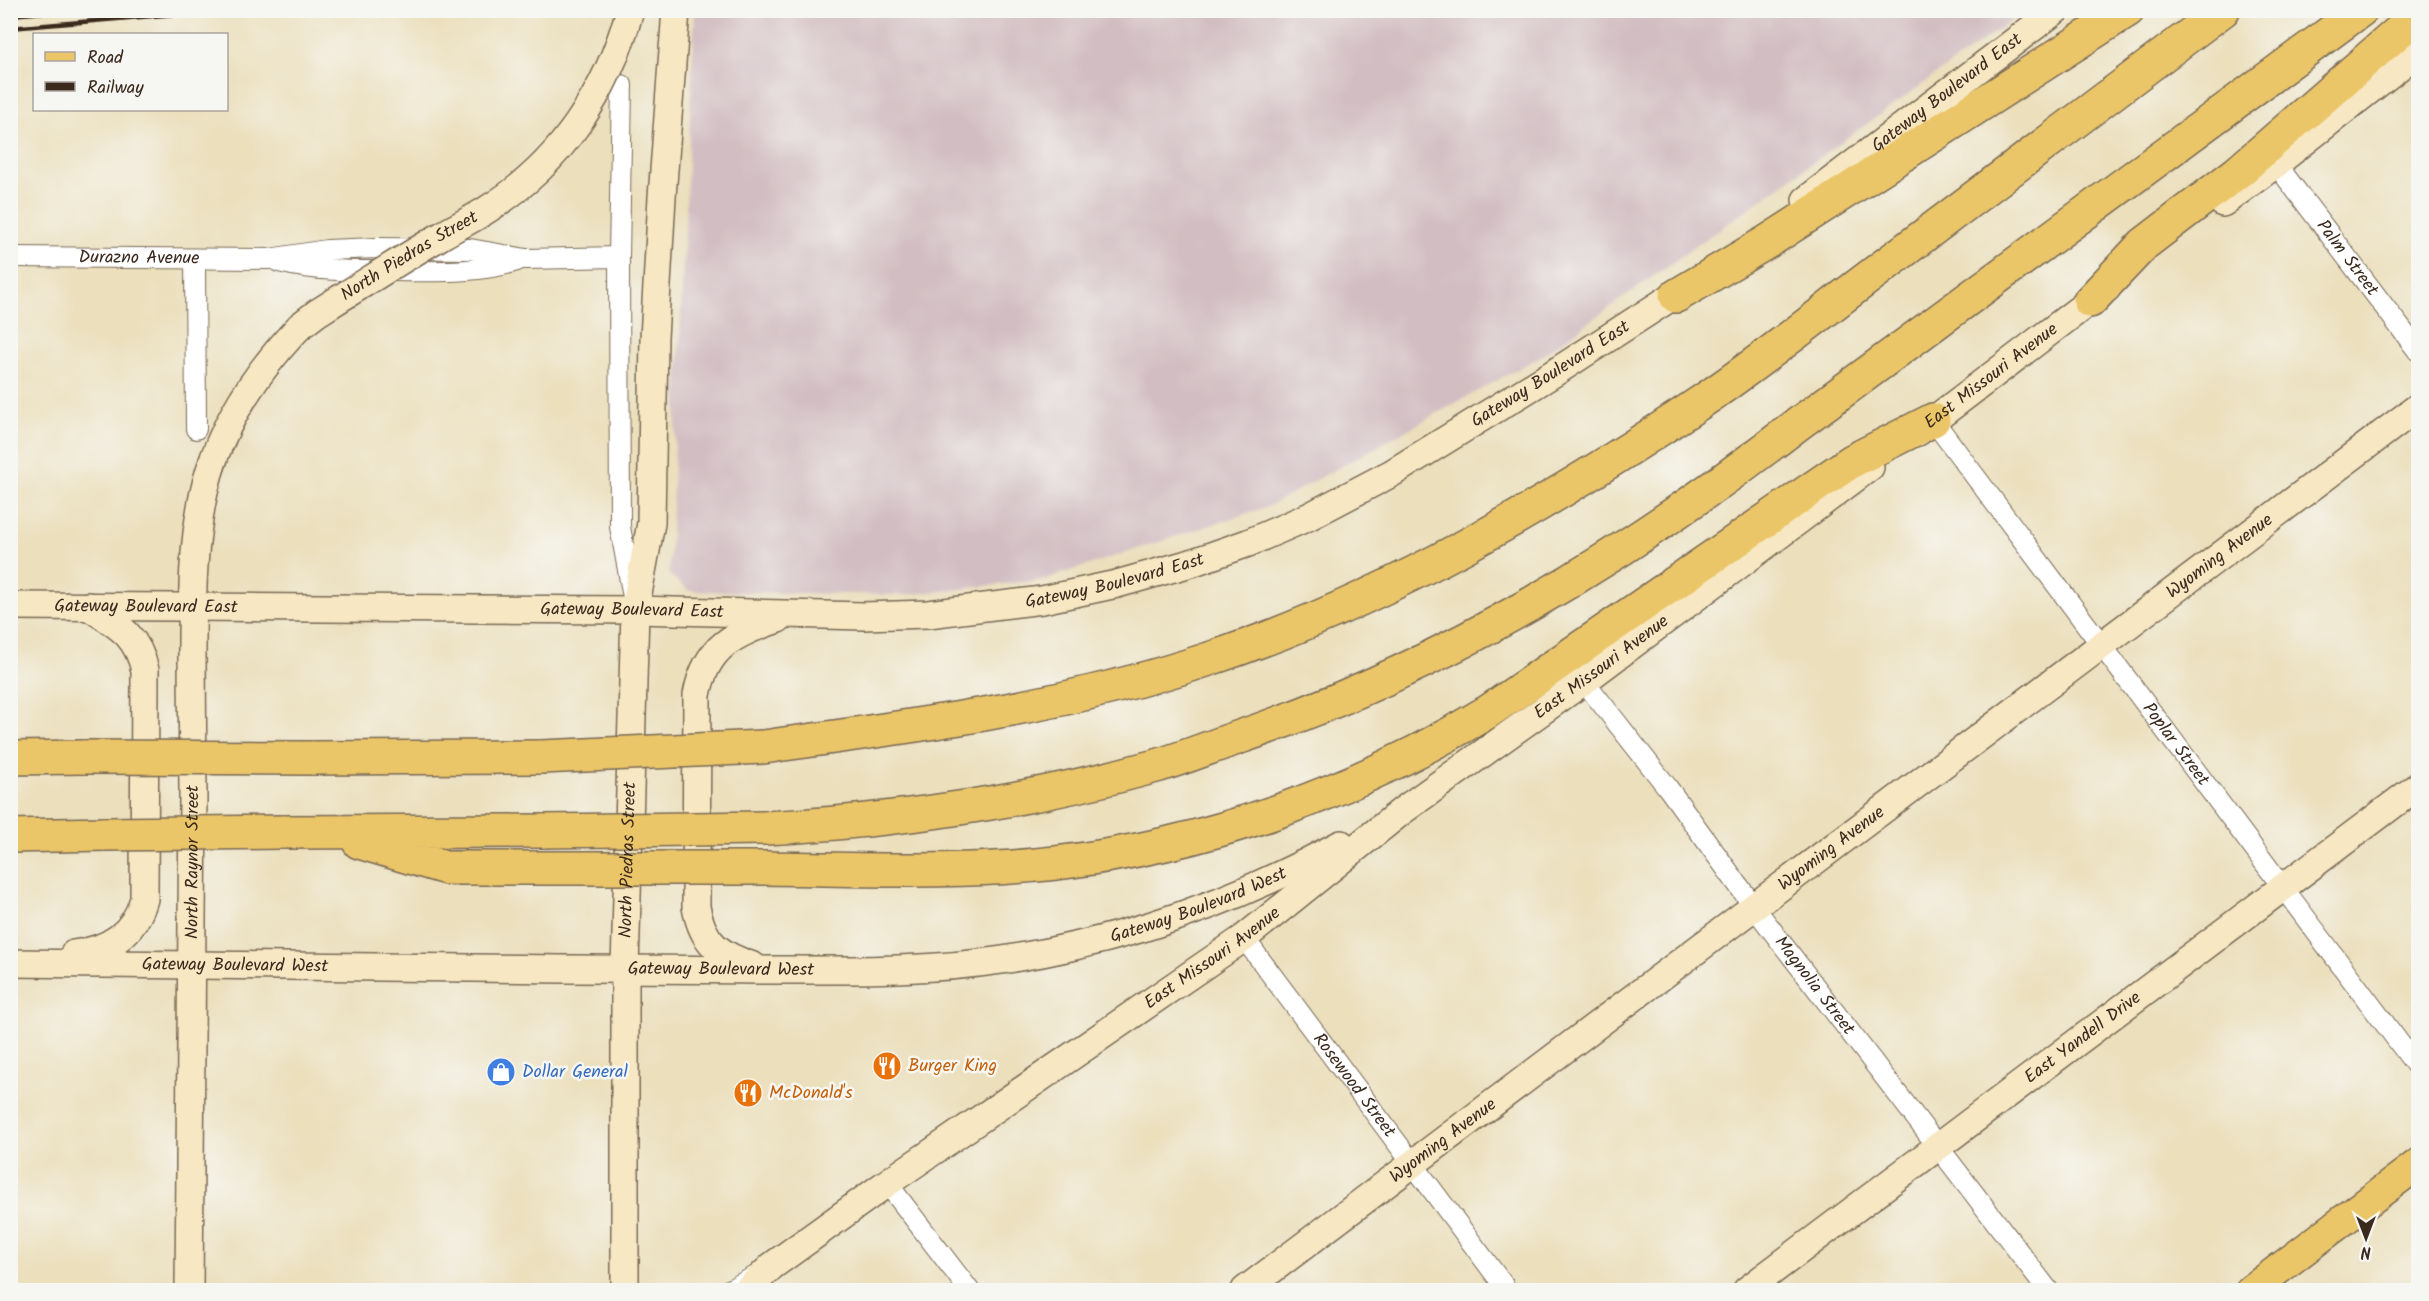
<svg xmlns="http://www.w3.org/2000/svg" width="2429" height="1301" font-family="Kalam,sans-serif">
<rect width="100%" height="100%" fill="#f6f6f2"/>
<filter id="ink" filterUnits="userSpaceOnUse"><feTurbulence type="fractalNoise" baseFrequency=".0167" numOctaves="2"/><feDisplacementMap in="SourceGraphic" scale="12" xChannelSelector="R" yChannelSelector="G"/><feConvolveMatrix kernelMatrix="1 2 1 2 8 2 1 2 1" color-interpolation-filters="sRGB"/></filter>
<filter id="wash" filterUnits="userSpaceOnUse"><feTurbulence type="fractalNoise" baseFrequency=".008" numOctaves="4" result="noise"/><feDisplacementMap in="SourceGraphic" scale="24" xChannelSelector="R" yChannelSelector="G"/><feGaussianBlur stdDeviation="1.35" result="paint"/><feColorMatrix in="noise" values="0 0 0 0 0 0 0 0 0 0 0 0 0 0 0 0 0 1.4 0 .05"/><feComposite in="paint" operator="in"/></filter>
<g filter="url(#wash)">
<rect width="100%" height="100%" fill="#ebdfbc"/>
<path fill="#d2bec2" d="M695,10h1330v1l-482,344 -274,151 -226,74 -138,15 -216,-4 -20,-17z"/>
</g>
<g filter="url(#ink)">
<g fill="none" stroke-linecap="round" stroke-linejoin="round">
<g stroke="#796955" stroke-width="22">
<g id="street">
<path d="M622,85l-3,172 1,270 13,70"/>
<path id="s1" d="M2276,164l142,187"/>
<path id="s2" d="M10,257l259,2 58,-9 49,-2 94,1 56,10 93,-2"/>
<path d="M195,259l1,170"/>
<path d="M279,262c36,9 72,9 110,9 43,0 87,3 128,-10"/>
<path id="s3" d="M1933,420l485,648"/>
<path id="s4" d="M1584,681l84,107 86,119 294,383"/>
<path id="s5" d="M1244,938l263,352"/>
<path d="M887,1183l82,107"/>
<path d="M729,1290l29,-15"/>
</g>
</g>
<g stroke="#796955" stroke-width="30">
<g id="secondary">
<path id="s6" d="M1806,200l250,-190"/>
<path d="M2223,203l53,-39 142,-112"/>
<path id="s7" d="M1918,432l189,-144"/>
<path id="s8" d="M10,606l625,4 228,6 65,-2 114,-14 75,-16 74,-21 57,-20 60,-26 84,-44 162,-100 139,-90"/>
<path d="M74,954c35,-4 60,-20 70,-55l1,-229c-9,-37 -27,-44 -57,-64"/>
<path id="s9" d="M10,963c184,2 367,4 551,6 68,0 136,0 203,1 79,0 159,2 238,-10 119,-18 233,-58 339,-116"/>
<path d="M753,966c-33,-11 -50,-22 -57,-59l1,-212c9,-49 37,-61 81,-76"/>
<path id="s10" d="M189,1290c2,-164 4,-329 4,-494 0,-46 -1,-93 -1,-140 0,-60 0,-125 17,-183 17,-57 50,-104 91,-147"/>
<path id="s11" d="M625,1290v-321l10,-359 16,-87 3,-185 8,-141 14,-187"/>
<path id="s12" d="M747,1290l25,-24 115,-83 357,-245 158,-127 182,-130 286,-214"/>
<path id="s13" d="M1245,1290l1173,-883"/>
<path id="s14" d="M1747,1290l671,-504"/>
</g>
</g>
<g stroke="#796955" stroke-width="33">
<path id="primary" d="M2251,1290l167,-126"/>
</g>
<g stroke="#796955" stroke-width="36">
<path id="highway" d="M1676,296l91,-54 361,-232
M2090,301l54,-57 94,-72 180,-157
M763,747c149,-21 299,-39 443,-87 177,-58 341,-155 495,-258 64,-43 126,-94 188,-140 111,-84 223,-168 334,-252
M10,758l75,-1
M311,758l230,-1
M765,828c131,-7 264,-27 391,-62 28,-8 54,-19 81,-28 205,-70 390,-182 561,-314l563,-414
M281,832l264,-1
M10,836l95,-2
M359,842l87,26
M765,868c97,1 195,6 291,-5 153,-18 302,-72 433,-152l363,-250 81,-41"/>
</g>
<use href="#street" stroke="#fff" stroke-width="20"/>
<use href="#secondary" stroke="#f7e8c3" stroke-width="27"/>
<use href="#primary" stroke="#ebc669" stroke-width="30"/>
<use href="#highway" stroke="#ebc669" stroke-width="33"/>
<path stroke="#3b2a1e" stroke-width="4.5" d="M10,15l59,-5
M10,28l214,-18"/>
<g stroke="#796955" stroke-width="30" stroke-linecap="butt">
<g id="secondary-bridge">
<path id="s15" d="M300,326l17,-13c41,-26 82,-52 124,-77 15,-9 32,-17 47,-27 73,-45 120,-118 142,-199"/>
</g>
</g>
<g stroke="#796955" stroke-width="36" stroke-linecap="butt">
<path id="highway-bridge" d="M85,757l226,1
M541,757l222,-10
M545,831l220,-3
M105,834l176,-2
M446,868h319"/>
</g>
<use href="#secondary-bridge" stroke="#f7e8c3" stroke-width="27"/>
<use href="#highway-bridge" stroke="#ebc669" stroke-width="33"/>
</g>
</g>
<defs>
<g id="restaurant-disc" transform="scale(1.5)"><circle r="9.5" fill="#e8710a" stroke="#f6f6f2"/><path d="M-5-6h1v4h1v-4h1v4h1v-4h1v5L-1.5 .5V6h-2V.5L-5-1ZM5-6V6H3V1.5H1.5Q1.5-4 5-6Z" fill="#fff"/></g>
<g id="shop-disc" transform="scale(1.5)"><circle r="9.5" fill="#3f7fe0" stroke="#f6f6f2"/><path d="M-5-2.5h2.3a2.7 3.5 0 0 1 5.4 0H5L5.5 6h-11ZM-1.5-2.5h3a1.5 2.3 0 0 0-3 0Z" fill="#fff"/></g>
</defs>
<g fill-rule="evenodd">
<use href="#restaurant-disc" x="887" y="1066"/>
<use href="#shop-disc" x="501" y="1072"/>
<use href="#restaurant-disc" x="748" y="1093"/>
</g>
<g text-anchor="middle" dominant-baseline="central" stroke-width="5" stroke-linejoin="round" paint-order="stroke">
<g font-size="18" fill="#3b2a1e" stroke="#f6f6f2">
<text stroke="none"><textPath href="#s6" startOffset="177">Gateway Boulevard East</textPath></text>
<text stroke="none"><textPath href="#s15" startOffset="130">North Piedras Street</textPath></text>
<text stroke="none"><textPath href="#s2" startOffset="129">Durazno Avenue</textPath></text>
<text stroke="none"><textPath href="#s1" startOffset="118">Palm Street</textPath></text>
<text stroke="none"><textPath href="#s8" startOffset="1594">Gateway Boulevard East</textPath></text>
<text stroke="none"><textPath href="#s7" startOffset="92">East Missouri Avenue</textPath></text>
<text stroke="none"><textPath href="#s13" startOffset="1220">Wyoming Avenue</textPath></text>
<text stroke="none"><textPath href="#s8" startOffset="1108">Gateway Boulevard East</textPath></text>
<text stroke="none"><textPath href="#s8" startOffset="136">Gateway Boulevard East</textPath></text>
<text stroke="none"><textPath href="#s8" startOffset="622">Gateway Boulevard East</textPath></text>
<text stroke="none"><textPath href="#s12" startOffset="1058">East Missouri Avenue</textPath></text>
<text stroke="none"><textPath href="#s3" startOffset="405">Poplar Street</textPath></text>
<text stroke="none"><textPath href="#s13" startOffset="734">Wyoming Avenue</textPath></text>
<text stroke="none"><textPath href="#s11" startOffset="430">North Piedras Street</textPath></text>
<text stroke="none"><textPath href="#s10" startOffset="428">North Raynor Street</textPath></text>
<text stroke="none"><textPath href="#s9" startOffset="1197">Gateway Boulevard West</textPath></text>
<text stroke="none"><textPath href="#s12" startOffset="572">East Missouri Avenue</textPath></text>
<text stroke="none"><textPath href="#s9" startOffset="225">Gateway Boulevard West</textPath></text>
<text stroke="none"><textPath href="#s9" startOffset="711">Gateway Boulevard West</textPath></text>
<text stroke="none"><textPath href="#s4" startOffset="382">Magnolia Street</textPath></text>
<text stroke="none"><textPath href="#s14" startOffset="420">East Yandell Drive</textPath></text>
<text stroke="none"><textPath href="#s5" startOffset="184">Rosewood Street</textPath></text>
<text stroke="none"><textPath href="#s13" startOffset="248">Wyoming Avenue</textPath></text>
</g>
<g font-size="18" fill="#c56008" stroke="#f6f6f2" text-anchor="start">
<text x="908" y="1066">Burger King</text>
<text x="769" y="1093">McDonald's</text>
</g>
<g font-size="18" fill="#366cbe" stroke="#f6f6f2" text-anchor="start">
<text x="522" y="1072">Dollar General</text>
</g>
</g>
<rect width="2429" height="1301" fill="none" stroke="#f6f6f2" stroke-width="36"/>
<rect x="33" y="33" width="195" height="78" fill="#f6f6f2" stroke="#aba49d" stroke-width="1.5"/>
<rect x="45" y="52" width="30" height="9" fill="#ebc669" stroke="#aba49d" stroke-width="1.5"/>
<text x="87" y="63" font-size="18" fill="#3b2a1e">Road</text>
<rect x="45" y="82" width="30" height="9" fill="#3b2a1e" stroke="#aba49d" stroke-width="1.5"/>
<text x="87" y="93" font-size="18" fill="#3b2a1e">Railway</text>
<g transform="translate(2366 1238) rotate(180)" stroke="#f6f6f2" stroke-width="4.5" paint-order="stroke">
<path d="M0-4.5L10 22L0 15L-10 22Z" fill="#3b2a1e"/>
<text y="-9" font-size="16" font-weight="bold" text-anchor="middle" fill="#3b2a1e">N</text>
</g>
</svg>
